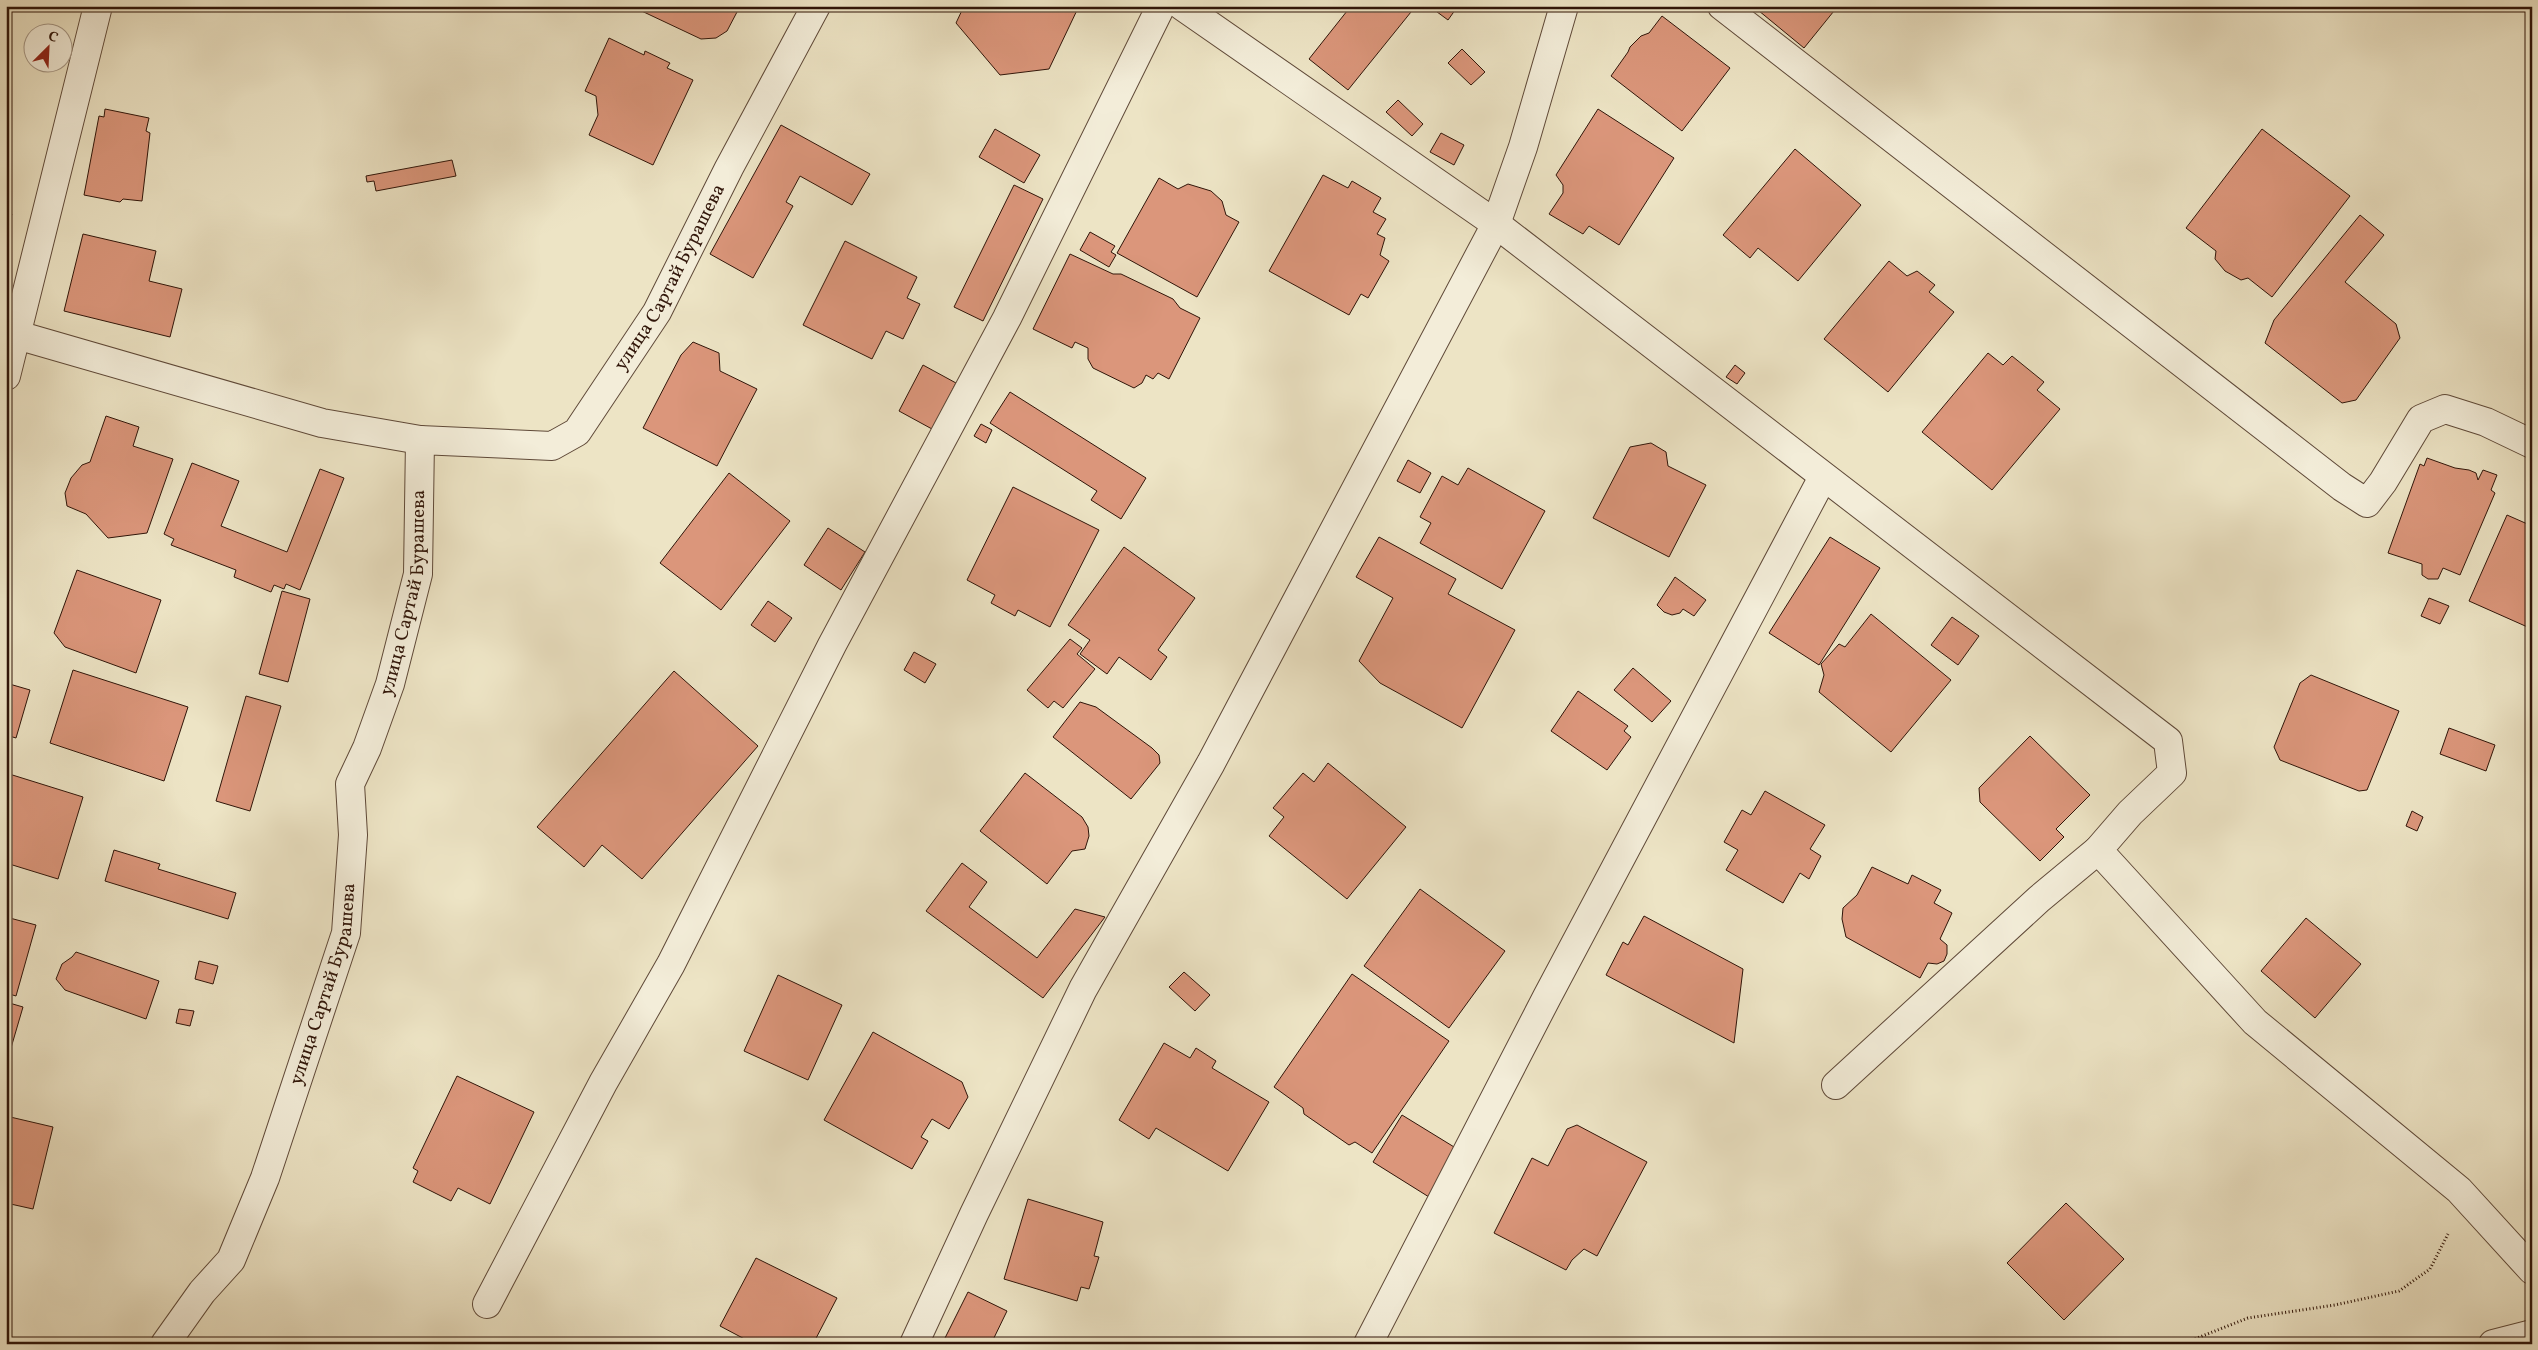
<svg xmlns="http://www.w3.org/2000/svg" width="2538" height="1350" font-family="Vollkorn,serif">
<rect width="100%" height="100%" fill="#ede4c5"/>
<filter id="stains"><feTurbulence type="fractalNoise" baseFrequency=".004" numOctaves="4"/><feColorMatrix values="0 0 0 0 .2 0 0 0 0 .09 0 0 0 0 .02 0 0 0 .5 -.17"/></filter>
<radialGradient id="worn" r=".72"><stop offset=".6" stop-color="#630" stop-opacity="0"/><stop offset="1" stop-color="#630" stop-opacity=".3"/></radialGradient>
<path fill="#db967b" stroke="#301509" d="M631,6h106v6l-10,19 -11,7 -15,1z
M964,6h115l-30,63 -49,6 -44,-52z
M1351,6h53l7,6 -63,78 -39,-31z
M1429,6h29l-10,14z
M1753,6h85l-34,42z
M1662,16l68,52 -48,63 -71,-55 17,-24 2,-5 11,-11 8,-3z
M609,38l35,17 1,-4 25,12 -3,5 26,12 -40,85 -64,-30 9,-20 -2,-19 -11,-5z
M1462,49l23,23 -14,13 -23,-22z
M1398,100l25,24 -11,12 -26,-24z
M105,109l44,9 -3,13 4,2 -8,68 -19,-2 -3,3 -36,-7 15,-79 5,1z
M1598,109l76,49 -55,87 -30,-19 -6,8 -34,-20 14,-21v-8l-7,-10z
M2532,118v28l-4,-3z
M781,125l89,49 -18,31 -52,-29 -14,26 7,4 -40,72 -43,-24z
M995,129l45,26 -16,28 -45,-26z
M2262,129l88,67 -78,101 -24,-19 -7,2 -16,-9 -10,-12 1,-8 -30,-23z
M1441,133l23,12 -10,20 -24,-13z
M1795,149l66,56 -63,76 -40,-33 -8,10 -27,-23z
M452,160l4,16 -80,15 -2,-10 -7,1 -1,-6z
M1323,175l25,13 4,-7 29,17 -8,14 13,7 -9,15 8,4 -5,17 9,6 -21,37 -7,-4 -12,21 -80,-44z
M1159,178l19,11 10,-5 23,7 11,10 4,14 13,7 -42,75 -80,-44z
M1014,185l29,14 -60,122 -29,-14z
M6,212l6,2 -6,20z
M2360,215l24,20 -39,47 51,42 4,14 -44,62 -14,3 -77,-60 9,-23z
M1090,232l25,14 -4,6 5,3 -7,12 -29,-17z
M83,234l73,17 -7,30 33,8 -12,48 -106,-26z
M845,241l72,36 -10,21 13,6 -17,35 -17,-8 -14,28 -69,-34z
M1070,254l43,20h8l52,25 7,9 20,10 -31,61 -11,-6 -5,6 -7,-4 -4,8 -8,5 -41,-20 -5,-9v-11l-13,-6 -3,6 -39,-19z
M1889,261l18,15 10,-5 18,14 -6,7 25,20 -66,80 -64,-53z
M693,342l26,11 1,18 37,18 -40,77 -74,-38 38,-73z
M1988,353l15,12 9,-9 32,26 -7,8 23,19 -68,81 -70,-58z
M923,365l33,18 -24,46 -33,-18z
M1735,365l10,8 -8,11 -11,-7z
M1010,392l136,86 -25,41 -30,-19 6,-9 -107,-68z
M106,416l33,11 -6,19 40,13 -26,74 -39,5 -22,-24 -19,-8 -2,-13 6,-15 11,-13 8,-3z
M981,424l11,6 -6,13 -12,-7z
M1651,443l15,9 2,14 38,19 -37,72 -76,-39 37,-71z
M2427,458l28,10 14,2 7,3 2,7 5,-10 14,5 -6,15 4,3 -35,82 -17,-7 -5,11h-10l-6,-4v-11l-34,-11 32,-89 4,2z
M1408,460l23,13 -11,20 -23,-12z
M192,463l47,18 -18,45 66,26 33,-83 24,9 -44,112 -14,-6 -2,5 -10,-4 -3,7 -37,-15 2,-7 -65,-25 3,-6 -10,-5z
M1468,468l77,43 -43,78 -82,-46 11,-20 -11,-6 22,-41 16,9z
M729,473l61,48 -69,89 -61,-47z
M1013,487l86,43 -49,97 -32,-17 -3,6 -24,-13 4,-8 -28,-15z
M2507,515l25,11v103l-63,-28z
M828,528l37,24 -24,38 -37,-25z
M1379,537l77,42 -8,15 67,36 -53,98 -82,-45 -21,-22 34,-63 -37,-21z
M1830,537l50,31 -61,97 -50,-32z
M1124,547l71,51 -37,52 9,7 -16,23 -32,-23 -12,17 -27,-20 10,-14 -22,-15z
M77,570l84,30 -25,73 -71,-26 -11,-14z
M1675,577l31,23 -12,16 -11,-7 -3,4 -8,2 -8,-3 -7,-7z
M282,591l28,8 -22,83 -29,-8z
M2429,598l20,8 -9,18 -19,-8z
M768,601l24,17 -17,24 -24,-17z
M1871,614l80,66 -60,72 -72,-60 5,-17 -3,-11 18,-20 6,3z
M1952,617l27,19 -21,29 -27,-20z
M1070,639l12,9 -5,6 18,15 -32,39 -9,-7 -6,7 -21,-18z
M914,652l22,12 -11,19 -21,-13z
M1633,668l38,33 -19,21 -38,-32z
M73,670l115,37 -24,74 -114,-38z
M674,671l84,75 -116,133 -40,-34 -18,22 -47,-40z
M2311,675l88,36 -32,79 -8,1 -79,-31 -6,-13 26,-64z
M6,683l24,7 -14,48 -10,-3z
M1578,691l50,35 -4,5 7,6 -24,33 -56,-39z
M246,696l35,10 -31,105 -34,-10z
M1080,702l16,5 56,41 7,7 1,8 -29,36 -78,-62z
M2449,728l46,17 -9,26 -46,-17z
M2030,736l60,59 -34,34 8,8 -24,24 -60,-59 -1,-14z
M1328,763l78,64 -59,72 -78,-63 15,-19 -11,-9 30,-35 11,9z
M6,773l77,24 -25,82 -52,-16z
M1025,773l57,44 6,10 1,9 -4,13 -13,2 -25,33 -67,-53z
M1765,791l60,34 -15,24 11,7 -12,23 -9,-6 -17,30 -57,-33 12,-20 -14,-8 18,-32 9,5z
M2412,811l11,6 -6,14 -11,-5z
M114,850l46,14 -2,5 78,24 -8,26 -123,-38z
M962,863l25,19 -18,25 68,51 38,-49 30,8 -62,81 -117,-87z
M1872,867l36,17 4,-9 29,15 -7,13 18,10 -12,26 7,6v9l-3,7 -7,3 -9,-1 -8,15 -74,-41 -4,-18 1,-11 14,-13z
M1420,889l85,62 -56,77 -85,-62z
M1644,916l99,53 -9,74 -128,-68 17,-33 5,3z
M6,917l30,8 -20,71 -10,-3z
M2306,918l55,46 -46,54 -54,-47z
M76,952l83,29 -13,38 -81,-29 -9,-11 6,-15 10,-7z
M199,961l19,5 -5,18 -18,-5z
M1184,972l26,23 -15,16 -26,-24z
M1352,974l97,67 -77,112 -17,-11 -6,3 -45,-31 -1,-6 -29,-21z
M778,975l64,30 -34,75 -64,-29z
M6,1002l17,5 -17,58z
M179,1009l15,2 -4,15 -14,-3z
M873,1032l89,50 6,15 -19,32 -17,-10 -11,18 7,4 -16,28 -88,-49z
M1164,1043l26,15 6,-10 20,13 -4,7 57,34 -41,69 -72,-43 -7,11 -30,-19z
M457,1076l77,36 -44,92 -32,-16 -7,13 -38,-19 5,-11 -5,-3z
M1402,1115l57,35 -30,47 -56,-35z
M6,1116l47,11 -20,82 -27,-6z
M1577,1125l70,37 -50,94 -13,-7 -12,11 -6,10 -72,-37 38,-75 16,8 19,-37z
M1028,1199l75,23 -9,34 5,1 -10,32 -8,-2 -4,14 -73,-22z
M2066,1203l58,56 -60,61 -57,-57z
M6,1234l4,6 -4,15z
M756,1258l81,40 -24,46h-59l-34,-18z
M968,1292l39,19 -16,33h-49z"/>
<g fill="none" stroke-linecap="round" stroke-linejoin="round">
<g stroke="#5f4938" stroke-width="30">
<g id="minor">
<path d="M1182,6l314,218 672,517 4,32 -42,40 -32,37 157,172 204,168 73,80"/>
<path d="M1722,6l620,481 25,16 16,-21 38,-63 24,-10 41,13 46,22"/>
<path d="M17,335l305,88 98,17"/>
<path d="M6,376l92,-370"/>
<path d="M1836,1085l203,-186 59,-49"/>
<path d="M487,1304l116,-221 68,-119 161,-319 175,-327 154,-312"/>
<path id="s1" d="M165,1344l37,-52 29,-32 34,-82 81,-245 7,-98 -3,-51 17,-36 23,-64 28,-110 2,-134 132,6 25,-14 80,-120 72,-144 87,-162"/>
<path d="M914,1344l60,-130 109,-225 128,-226 285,-539 27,-77 41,-141"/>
<path d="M1368,1344l179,-347 276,-520"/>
<path d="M2493,1344l39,-10"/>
</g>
</g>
<path stroke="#301509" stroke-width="3" stroke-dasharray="1 2.5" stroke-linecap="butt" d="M2182,1344l66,-26 87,-13 64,-14 31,-22 18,-35"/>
<use href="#minor" stroke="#f3edd9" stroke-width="28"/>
</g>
<g text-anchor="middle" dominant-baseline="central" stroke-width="4" stroke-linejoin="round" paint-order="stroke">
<g font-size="19" fill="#301509" stroke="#f3edd9">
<text stroke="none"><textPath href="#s1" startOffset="1300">улица Сартай Бурашева</textPath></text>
<text stroke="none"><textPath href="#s1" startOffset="804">улица Сартай Бурашева</textPath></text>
<text stroke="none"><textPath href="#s1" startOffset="399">улица Сартай Бурашева</textPath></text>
</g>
</g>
<rect width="2538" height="1350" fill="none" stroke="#ede4c5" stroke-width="25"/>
<rect x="8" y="8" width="2523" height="1335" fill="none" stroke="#301509" stroke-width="2.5"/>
<rect x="12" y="12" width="2513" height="1325" fill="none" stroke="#301509"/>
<g transform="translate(48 48) rotate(24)"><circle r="24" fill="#f3edd9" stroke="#a59786"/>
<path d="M0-4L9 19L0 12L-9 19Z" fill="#8f2418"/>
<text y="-8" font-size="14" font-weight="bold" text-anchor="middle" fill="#301509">С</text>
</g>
<rect width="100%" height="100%" filter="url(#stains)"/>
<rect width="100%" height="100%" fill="url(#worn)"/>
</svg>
